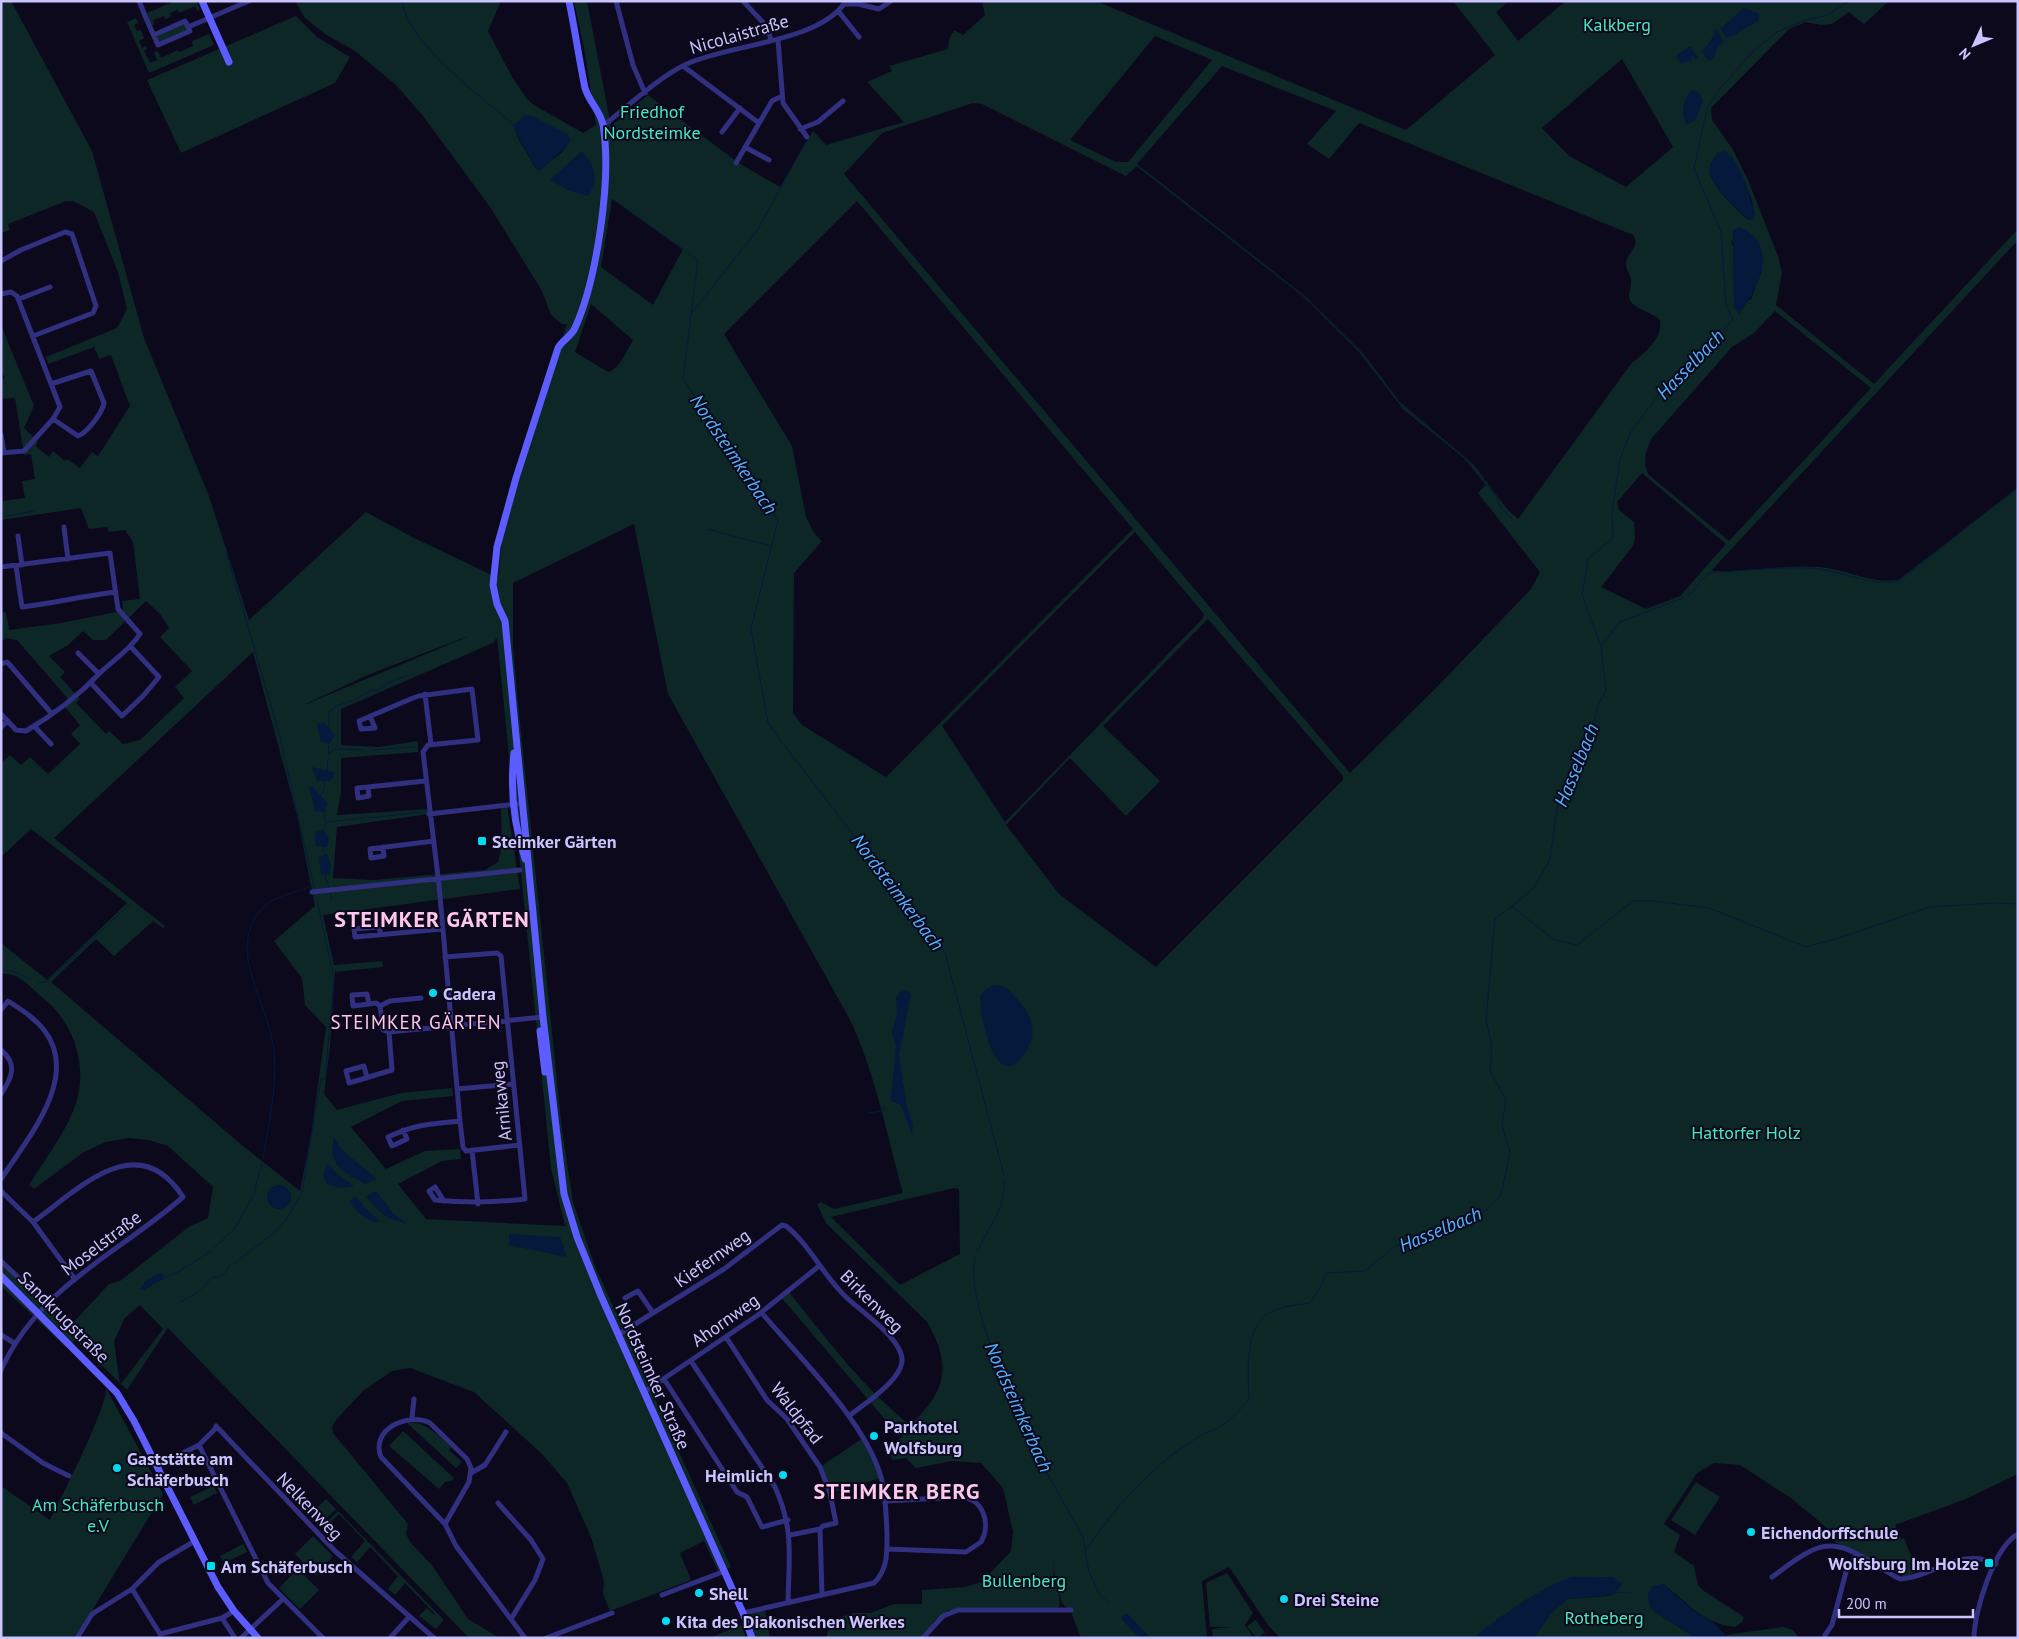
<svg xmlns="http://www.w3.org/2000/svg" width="2019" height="1639" font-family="'PT Sans',sans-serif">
<rect width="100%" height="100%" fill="#0c091c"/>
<path fill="#0c2726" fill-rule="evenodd" d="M1,1h10l81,150 52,187 65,158 40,124 117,-108 46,25 86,41 5,-48 64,-206h-5l-11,-9 -9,-24 -52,-84 -67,-91 -27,-31 -41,-34 -30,-17 -20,-16 -10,-17h206l-13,30 24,46 15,22 7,6 49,28 13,-8 -12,-77 -10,-47h13l24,125 37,-31 92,69 40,23 33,-56 13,14 78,-23 -37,-40 25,-11 -3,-5 59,-17 1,-9 5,-10 9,5 22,-20 -3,-14h114l310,129 89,-75 -42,-54h56l-13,11 22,29 48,-40h323l-25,23 -15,-12 -17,12 -11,1 -15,-3 -17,7 -78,79 1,12 20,28 16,32 30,76 4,17 -6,32 98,79 144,-155v11l-307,331c35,2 72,-7 108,-4 27,2 51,17 79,13l120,-92v986l-52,25 -71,26 6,14 3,-1 13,33 -12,6 -69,-34 -9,-15 -36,-30 -51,-33 -26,-2 -17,10 -33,51 16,11 -6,17 20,14 4,19 6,6 40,26 -2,5 -7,5c-31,-2 -49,-26 -72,-43l-9,27 42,27h-162l16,-24 17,-15 43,-3 -5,-19 -45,5 -34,18 -51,38h-195l-12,-13 -39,-58 -27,14 5,57h-126l-10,-26 -9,-9 -9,-35 2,-9c-7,17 8,31 4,48l-3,2 -107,1 -14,10 -13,18h-96l3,-10 9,-10 15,-5h17l24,-9h28v-14l43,-3 17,-5 29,-31 2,-19 -10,-44 -22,-25 -29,-2 -36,7 -10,-10 -14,2 -6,-13 17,-10 -20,-20 -102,-120 7,-6c38,47 74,96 122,134 37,-34 42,-60 17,-103l-101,-99 -9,-19 4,-2 13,7 69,-16c-15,-54 -29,-125 -54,-175l-181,-324 -34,-170 -121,59v63l5,57 44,426 11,73 22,64 136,301 -12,6 -15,-32 -24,12 11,27 -81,31 -7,-17 1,-13 -13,-44 -24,-54 -25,-29 -68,-62 -64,-24 -18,3 -29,20 -27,29 -4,6 1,7 75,91 -2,10 4,8 21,22 37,55 30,18 -29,1 -301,-310 -41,62 -51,-50 -9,8 -66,-62v-28l70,67 38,-41 11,-3 70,-55 18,-8 5,-31 -45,-41 -20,-6 -19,-2 -23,4 -22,10 -50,37 -5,-4c14,-23 31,-45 42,-69 20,-42 6,-91 -28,-118 -12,-10 -25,-27 -42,-24v-31l46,37 80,-77 -96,-74 -30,28v-94l9,-8 11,10 9,-8 18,17 32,-30 -9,-10 9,-9 -17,-20 6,-5 -52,-60 -11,-2 -5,4v-29l5,-1 3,18 52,-7 55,-11 7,-2 -1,-9 18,-2 -7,-57 -8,-12 -16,2 -2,-5 -18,2 -8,-21 -80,12v-22l1,3 23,-3 -3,-17 13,-2 -4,-25 -7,1 -9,-57 -14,1v-18l4,-4 -4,-4v-48l33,81 -10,22 14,13 -2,5 13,11 4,-6 12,10 2,-2 13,9 12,-16 6,4 32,-50 -19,-51 -12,4 -5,-12 -46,17 -2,-7 71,-29 10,-19 -9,-37 -24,-60 -21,-11h-7l-58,23 2,6 -9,3zM1155,36l57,24 -84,102h-12l-46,-22zM1622,59l51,88 -47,40 -57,-31 -27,-28zM1222,66l114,45 -29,33 22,15 30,-36 274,112c8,11 -5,17 -7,27 -1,8 5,12 5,19 1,6 -4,14 -1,19 5,10 22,12 30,20 3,19 -16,33 -29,44l-113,155 -11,-10 -33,-44 -75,-64 -36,-48 -57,-56 -169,-133zM973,103l9,1 144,72 11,-10 166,130 56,56 44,57 61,49 22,27 -8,8 62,79 -9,17 -94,98 -87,86 -506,-599 38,-41zM514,125l56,14c-5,15 -22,24 -34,30l-18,-31zM1718,153l14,4c7,18 26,43 21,63l-6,-1c-11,-11 -40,-35 -37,-52 1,-5 5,-10 8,-14zM612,199l71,50 -30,56 -52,-38zM857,201l276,328 -247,248 -84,-52 -9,-12 1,-140 28,-32 -8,-8 -8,-16 -14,-71 -68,-112zM1731,240l31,30 -11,29 -17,8 1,-54zM591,304l42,36c-6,10 -14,30 -25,32l-33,-20zM1775,311l96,77 -142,153 -80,-66c-7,-10 -3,-27 3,-37l80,-91 22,-14zM1642,473l84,71 -46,52 -34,13 -45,-22 32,-41 2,-8 -1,-16 -15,-12 -2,-8zM1135,532l69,82 -1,4 -198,204 -63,-96zM146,601l14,13 9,14 -9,9 32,34 -17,16 9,11 -44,42 -17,4 -14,-13 -3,3 -30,-31 4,-4 -20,-22 5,-5 -16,-16 19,-11 15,-14 10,9h13zM1208,619l135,157v4l-187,187 -97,-73 -53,-69 64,-67 56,58 34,-35 -57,-55zM466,637h1l-168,70 71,-33zM497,637l54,531 14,58 -139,-7 -28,-35 44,-23 19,-2 -1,-10 -35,2 -39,18 -35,-42 51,-26 51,-5 -1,-8 -51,5 -64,17 -13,-16 6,-47 5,-75 48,-5 -1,-6 -48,4 -11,-50 197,-26 -13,-84 -6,4c0,20 3,33 -3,53l-13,8 -112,10 -40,-2 4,-51 92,-13v-5l-92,6 4,-24v-33l77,-6v-11l-39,6 -38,-2v-36l152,-66zM253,652l44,163 18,91 -41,35 28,37 3,27 21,22 -15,108 -11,56 -57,-45 -192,-164 45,-43 18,17 39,-35 10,7 2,-2 -111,-88zM954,1188l5,1 1,65 -60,31 -69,-68zM140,1305l23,24 -43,56 -6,-44 11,-23z
M175,1h21l4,9 -3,1 -2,-5 -16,7 -2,-3 -7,3 1,4 -6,2 -1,-3 -11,4 1,4 -2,2 -5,-13z
M296,16l21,21 33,20 -15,26 -154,70 -34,-73z
M136,18l2,5 -4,2 3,6 4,-1 3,8 -5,3 3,7 4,-2 1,3 -3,2 6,12 7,-3 -3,-7 4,-2 3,7 17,-8 1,2 14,-6 -1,-5 17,-7 5,11 -65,28 -22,-51z
M185,22l4,8 -31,14 -3,-9z
M106,1388l57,106 -70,115 5,4 -8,7 -11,18h-78v-152l49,34c11,-22 58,-114 56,-132z
M407,1423c19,-2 31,12 44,24l-2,3 13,12 -6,6z
M403,1431l51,47 -1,2 -8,2 -6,7 -50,-43z
M863,1438l18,40 -51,15 -10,-26z
M1696,1482l24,15 -25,38 -24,-15z
M214,1486l3,7 -23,12 -4,-8z
M326,1499l10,10 -17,16 -10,-10z
M338,1511l106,109 -8,9 -17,-13 8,-8 7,7 1,-1 -30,-31 -10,12 -7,-6 10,-13 -28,-29 -13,15 -6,-5 14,-16 -26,-27 -16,15 -2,-2z
M313,1536l20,20 -17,20 -21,-22z
M243,1544l4,8 -23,11 -4,-7z
M298,1569l21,21 -19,19 -21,-21z
M1227,1573l26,40 -8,12 9,13h-41l-1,-9 18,-2h-20l-4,-44z
M765,1610l5,28h-15l-5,-24z
M1256,1620l9,13 -9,5 -9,-12z
M741,1625l5,13h-36l28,-12z
M1783,1627l10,3 6,8h-71l-1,-3 5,-1z"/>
<path fill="#04193b" d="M1744,8l15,6v6l-24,15 -8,3 -6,-8 1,-3z
M1716,28l8,14 -7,6 -4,11 -4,2 -7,-9 13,-18 -2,-3z
M1690,46l8,11 -2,2 -4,-3 -1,5 -10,2 -5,-7z
M1691,90l8,2 4,9 -7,18 -9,6c-8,-12 -3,-24 4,-35z
M525,115l7,1 35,18 3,5 -2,6 -28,26 -4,-2 -21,-38 -1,-6z
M582,151c12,16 18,26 6,45l-18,-5 -20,-11z
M1725,151c17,13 24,43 30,64l-2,5 -5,-1c-11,-11 -41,-35 -38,-52 1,-4 5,-10 8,-14z
M1739,227c41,16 20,62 0,87l-5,-7 -1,-77z
M323,722l12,13 -5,8 -9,-1 -4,-18z
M312,767l24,6 -6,8h-13z
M309,786h3l15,17 -2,9 -10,-1z
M323,830l6,9 -2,8 -11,-1 -2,-11 3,-4z
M327,854l4,10 -1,11 -9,-1 -2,-17z
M994,985c13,0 17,7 25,16 14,16 19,34 6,52 -4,5 -8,11 -14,13 -22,4 -31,-56 -31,-70l6,-7z
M906,990l5,4 -12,61 8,52 6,17 -1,11 -11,-30 -10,-4v-3l5,-50 -4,-16 5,-19 -1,-15 4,-6z
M334,1137l7,12 36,30 -12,5c-23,-13 -37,-18 -31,-47z
M327,1163l9,10 18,13 -13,2 -13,-3 -5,-9z
M267 1197a12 12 0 1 1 24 0a12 12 0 1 1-24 0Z
M376,1191l18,23 13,9c-22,-3 -26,-10 -41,-26z
M356,1196l9,12 16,14c-15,1 -23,-10 -32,-20z
M509,1234l51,3 7,20 -58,-12z
M160,1273l4,2 -1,4 -19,11 -4,-1 6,-8z
M1605,1577h8l9,7 -8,11 -47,4 -17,15 -16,24h-59c9,-13 80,-58 95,-60 11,-3 23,1 35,-1z
M1663,1584l30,26 21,13 14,15h-32l-43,-27 -4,-7 -1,-11 5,-7z"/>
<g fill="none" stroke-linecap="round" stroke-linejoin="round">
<path stroke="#04193b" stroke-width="1" d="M402,1c3,40 82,98 112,124
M1135,165l175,137 51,50 37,50 70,58 29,38 3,9 15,15
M614,200l68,49
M689,254l9,6 -15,119 95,141 -27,109 17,94 14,19
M692,313l66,-84 47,-86
M1,517l33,-6
M707,529l64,17
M226,551l54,186 34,150
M1688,596l20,-23c33,-2 67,-6 100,-5 32,1 60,19 91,13l119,-94
M1601,646l19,-24 63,-24
M329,729v-17l7,-6 18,-6 16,-9 9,-1 6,-6 23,-9
M328,742l1,13
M784,745l161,208 59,222
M371,750l44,-3
M329,753l6,-4 31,1
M327,770l1,-11
M320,796l4,-6 1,-9
M323,812l3,9
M369,818l50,-6
M323,830l3,-8 38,-4
M323,847l2,8
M325,875l4,13
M330,892l2,9
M1653,901l56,7 97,39 36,-10 87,-30 66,-4
M1996,903l22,1
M1513,907l40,32 24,6 56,-44h19
M1507,910l27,-22 16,-29 8,-57 18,-31 4,-19 9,-11 10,-38 7,-12 -5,-45 -19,-51 6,-36 25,-21 -1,-26 8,-52 10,-27 35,-47 23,-16 45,-51 -7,-14 -5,-73 -27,-63 13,-61 12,-18 34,-39 24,-19 32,-13 16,-3 25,-15
M1,970l12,1 17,8
M39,983l7,-1 84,-78
M868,1113l13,-2 5,-5
M263,1158c6,-35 14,-70 11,-106 -4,-47 -48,-99 -14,-141 14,-18 35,-16 53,-26
M302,1192l19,-113h4l9,-100 -17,-79
M254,1193l8,-30
M214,1248l21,-20 18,-32
M977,1252c12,-27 28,-41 27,-72
M975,1258c-7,22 12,85 24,106l31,79 53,94 6,35 10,22 9,8
M232,1265l42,-32 14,-16 12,-21
M164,1278l16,-7 31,-20
M181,1302l17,-10 14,-14 10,-2 8,-10
M1086,1550c29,-43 65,-83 109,-111 10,-7 24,-10 33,-18 8,-6 15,-15 21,-22 -1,-24 -5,-72 20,-86 12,-7 28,-8 41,-10l10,-15 6,-15 39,-2 29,-24 93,-37 14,-15 9,-42 -8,-28 4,-25 -16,-29 2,-25 -6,-26 9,-101 9,-7
M1615,1592l17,1"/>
<path stroke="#04193b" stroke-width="8" d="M1126,1618l19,20"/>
<path stroke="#312f80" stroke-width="5" d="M139,1c6,15 12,29 19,44l32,-14 -5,-10 -31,14
M616,1l17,64 12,28
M743,1l25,27 3,13
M844,4h14l21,5 12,-8
M839,12l20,25
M188,27l61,-26
M778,40l5,63 24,34
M683,66l76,57
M603,126c24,-19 59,-52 86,-63 44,-19 127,-21 155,-59
M800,129l18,-7 25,-21
M722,132l18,-24
M745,147l24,13
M736,163l36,-62 10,-5
M1,261l20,-11 44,-18 7,2 24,72 -3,7 -60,23
M1,294l10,-2 6,4 43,111 -7,12 -29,32 -23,2
M19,299l31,-12
M51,384l40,-13 13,32c-2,10 -16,29 -26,33l-25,-17
M1,435l3,18
M64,527l4,32
M18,536l4,29
M16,566l6,41c32,-4 61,-11 94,-15
M1,567l109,-14 8,56 22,25c-11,17 -27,26 -41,40 -22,23 -46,41 -73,57l-10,-1 -15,-16
M78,653l21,21
M1,664l6,-2 2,2 43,50
M91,683l31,33 21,-20 16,-19 -28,-30
M425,694l6,50
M370,716l5,12 -14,1 -2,-8 54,-23 6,-2 53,-7 6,51 -50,5 -5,7 16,133 21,236 3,26 3,4 54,-6
M34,726l17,18
M1,727l7,-6
M368,787l1,9 -11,2 -1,-10 11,-1 57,-6
M429,814l88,-10
M383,847l1,9 -13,2 -1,-9 64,-8
M312,892l208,-22
M381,935l-2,-8 -25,2 1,8 87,-8
M369,1004l-16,2 -1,-11 15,-1 2,10 7,-1 4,3 3,24 6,2 154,-15
M380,1006l10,-5 31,-3
M1,1010l7,-9c12,8 26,16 36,29 37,47 -17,109 -43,149
M1,1050c17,14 11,28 0,44
M367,1078l-3,-12 -18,5 3,12 43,-13 -3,-38
M457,1089l57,-5
M403,1130l4,9 -15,7 -4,-9c28,-13 42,-13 72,-16
M472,1150l6,54
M1,1191l32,31 41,56
M444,1201l-9,-14 -6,4 6,9c32,3 58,3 90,-1l-24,-243 -4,-3 -52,4
M1,1261l46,44
M625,1298l13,-7 15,22
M619,1334l105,-65 58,-44 4,1c24,19 38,51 61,72 15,14 55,41 55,62 0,20 -38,44 -53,56
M1,1335l13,8
M726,1337l41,63 20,19 33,48 10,26 6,30 -13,3 -3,3 -30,6
M691,1361l84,126c19,42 14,70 13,115
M1,1370c38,-84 117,-116 182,-173 -45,-70 -103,-9 -150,25
M664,1379l73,113 10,5 15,30 26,-7
M644,1392l114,-77 61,-49
M412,1418l2,-19
M216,1426l119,125 99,87
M1,1433l42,30 26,13
M199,1445l69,138 55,55
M157,1466l42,-21 18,-18
M471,1473l14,-8 21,-33
M886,1501l73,-4c23,0 33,25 22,45l-15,10 -79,-3
M498,1503l33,37 12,19 -8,21 -24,39
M445,1524l24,-42 2,-14 -4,-9 -37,-36c-22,-11 -60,6 -49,34l64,67 11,22 69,92
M820,1529l2,66
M1772,1577c14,-10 29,-23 46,-29 28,-10 58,20 82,31 34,-2 60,-33 96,-15
M132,1589l28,45 62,-16 12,-7
M662,1595l63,-24
M743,1613l131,-30c14,-14 13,-30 13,-49 -1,-20 -1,-38 -6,-57 -16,-56 -82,-120 -120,-165
M222,1618l13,20
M1825,1635l7,-10 14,-53 11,-18
M77,1638l15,-24 40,-25 27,-27 36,-21
M241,1638l42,-39
M390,1638l19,-21
M546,1638l66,-25
M923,1638l20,-22 15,-6h113
M1974,1638c0,-26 20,-91 44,-104"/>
<path stroke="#5d5cff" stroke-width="7" d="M202,1l27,61
M569,1c6,29 10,58 16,87 4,14 15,22 18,37 9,53 -6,154 -28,203 -4,9 -13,12 -17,20l-42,130 -19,69 -4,38 4,19 8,17 38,396 21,177 13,43 24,59 142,317 9,25
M514,753c-4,35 0,72 11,106
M540,1031l5,41
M1,1276l116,117 17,28 84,166 16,24 24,27"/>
</g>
<g fill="#00dbf0" stroke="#0c091c" stroke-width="2">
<rect x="477" y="836" width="10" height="10" rx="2.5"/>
<circle cx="433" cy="993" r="5"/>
<circle cx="874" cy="1436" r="5"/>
<circle cx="117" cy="1468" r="5"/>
<circle cx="783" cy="1475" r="5"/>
<circle cx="1751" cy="1532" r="5"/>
<rect x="1984" y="1558" width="10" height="10" rx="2.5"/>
<rect x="206" y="1561" width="10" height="10" rx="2.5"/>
<circle cx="699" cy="1593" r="5"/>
<circle cx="1284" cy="1599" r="5"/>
<circle cx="666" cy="1621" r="5"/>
</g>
<g text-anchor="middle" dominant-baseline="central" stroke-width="4" stroke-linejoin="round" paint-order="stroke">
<g font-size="18" fill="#46eabe" stroke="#0c091c">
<text x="1617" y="24">Kalkberg</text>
<text x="652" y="111">Friedhof<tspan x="652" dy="21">Nordsteimke</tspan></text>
<text x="1746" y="1132">Hattorfer Holz</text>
<text x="98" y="1504">Am Schäferbusch<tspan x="98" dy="21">e.V</tspan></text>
<text x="1024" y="1580">Bullenberg</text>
<text x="1604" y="1617">Rotheberg</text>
</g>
<g font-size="18" fill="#cbc5ff" stroke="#0c091c">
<text transform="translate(739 34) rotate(-16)">Nicolaistraße</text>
<text transform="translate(501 1101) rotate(-96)">Arnikaweg</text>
<text transform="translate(101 1243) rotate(-37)">Moselstraße</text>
<text transform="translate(712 1258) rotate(-35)">Kiefernweg</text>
<text transform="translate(872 1301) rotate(45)">Birkenweg</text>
<text transform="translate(64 1317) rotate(45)">Sandkrugstraße</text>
<text transform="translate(725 1320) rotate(-35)">Ahornweg</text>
<text transform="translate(653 1376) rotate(66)">Nordsteimker Straße</text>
<text transform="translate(797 1413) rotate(52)">Waldpfad</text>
<text transform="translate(310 1506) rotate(46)">Nelkenweg</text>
</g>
<g font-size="18" font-weight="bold" fill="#cbc5ff" stroke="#0c091c" text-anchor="start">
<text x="492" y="841">Steimker Gärten</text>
<text x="443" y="993">Cadera</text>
<text x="884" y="1426">Parkhotel<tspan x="884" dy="21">Wolfsburg</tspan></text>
<text x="127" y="1458">Gaststätte am<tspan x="127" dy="21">Schäferbusch</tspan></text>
<text x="773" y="1475" text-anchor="end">Heimlich</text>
<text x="1761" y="1532">Eichendorffschule</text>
<text x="1979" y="1563" text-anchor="end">Wolfsburg Im Holze</text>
<text x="221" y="1566">Am Schäferbusch</text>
<text x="709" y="1593">Shell</text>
<text x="1294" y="1599">Drei Steine</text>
<text x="676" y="1621">Kita des Diakonischen Werkes</text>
</g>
<g font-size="19" font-style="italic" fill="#53b2ff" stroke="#0c091c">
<text transform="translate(1690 364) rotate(-46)">Hasselbach</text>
<text transform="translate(734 454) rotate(56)">Nordsteimkerbach</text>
<text transform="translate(1576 765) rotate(-68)">Hasselbach</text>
<text transform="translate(898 892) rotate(53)">Nordsteimkerbach</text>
<text transform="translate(1440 1229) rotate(-23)">Hasselbach</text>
<text transform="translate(1019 1407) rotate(66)">Nordsteimkerbach</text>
</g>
<g font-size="19" letter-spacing="1" fill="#ffc7eb" stroke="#0c091c">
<text x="416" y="1022">STEIMKER GÄRTEN</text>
</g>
<g font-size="22" font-weight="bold" letter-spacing="1" fill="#ffc7eb" stroke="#0c091c">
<text x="432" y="919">STEIMKER GÄRTEN</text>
<text x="897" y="1491">STEIMKER BERG</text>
</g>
</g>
<rect width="2019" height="1639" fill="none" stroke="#cbc5ff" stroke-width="5"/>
<g transform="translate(1974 45) rotate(226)" stroke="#0c091c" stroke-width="4" paint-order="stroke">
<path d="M0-4L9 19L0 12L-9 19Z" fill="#cbc5ff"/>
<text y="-8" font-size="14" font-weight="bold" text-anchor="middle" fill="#cbc5ff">N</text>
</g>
<path d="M1839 1609v8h134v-8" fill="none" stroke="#cbc5ff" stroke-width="2.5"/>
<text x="1846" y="1609" font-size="15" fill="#cbc5ff" stroke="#0c091c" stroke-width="4" paint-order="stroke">200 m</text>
</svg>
